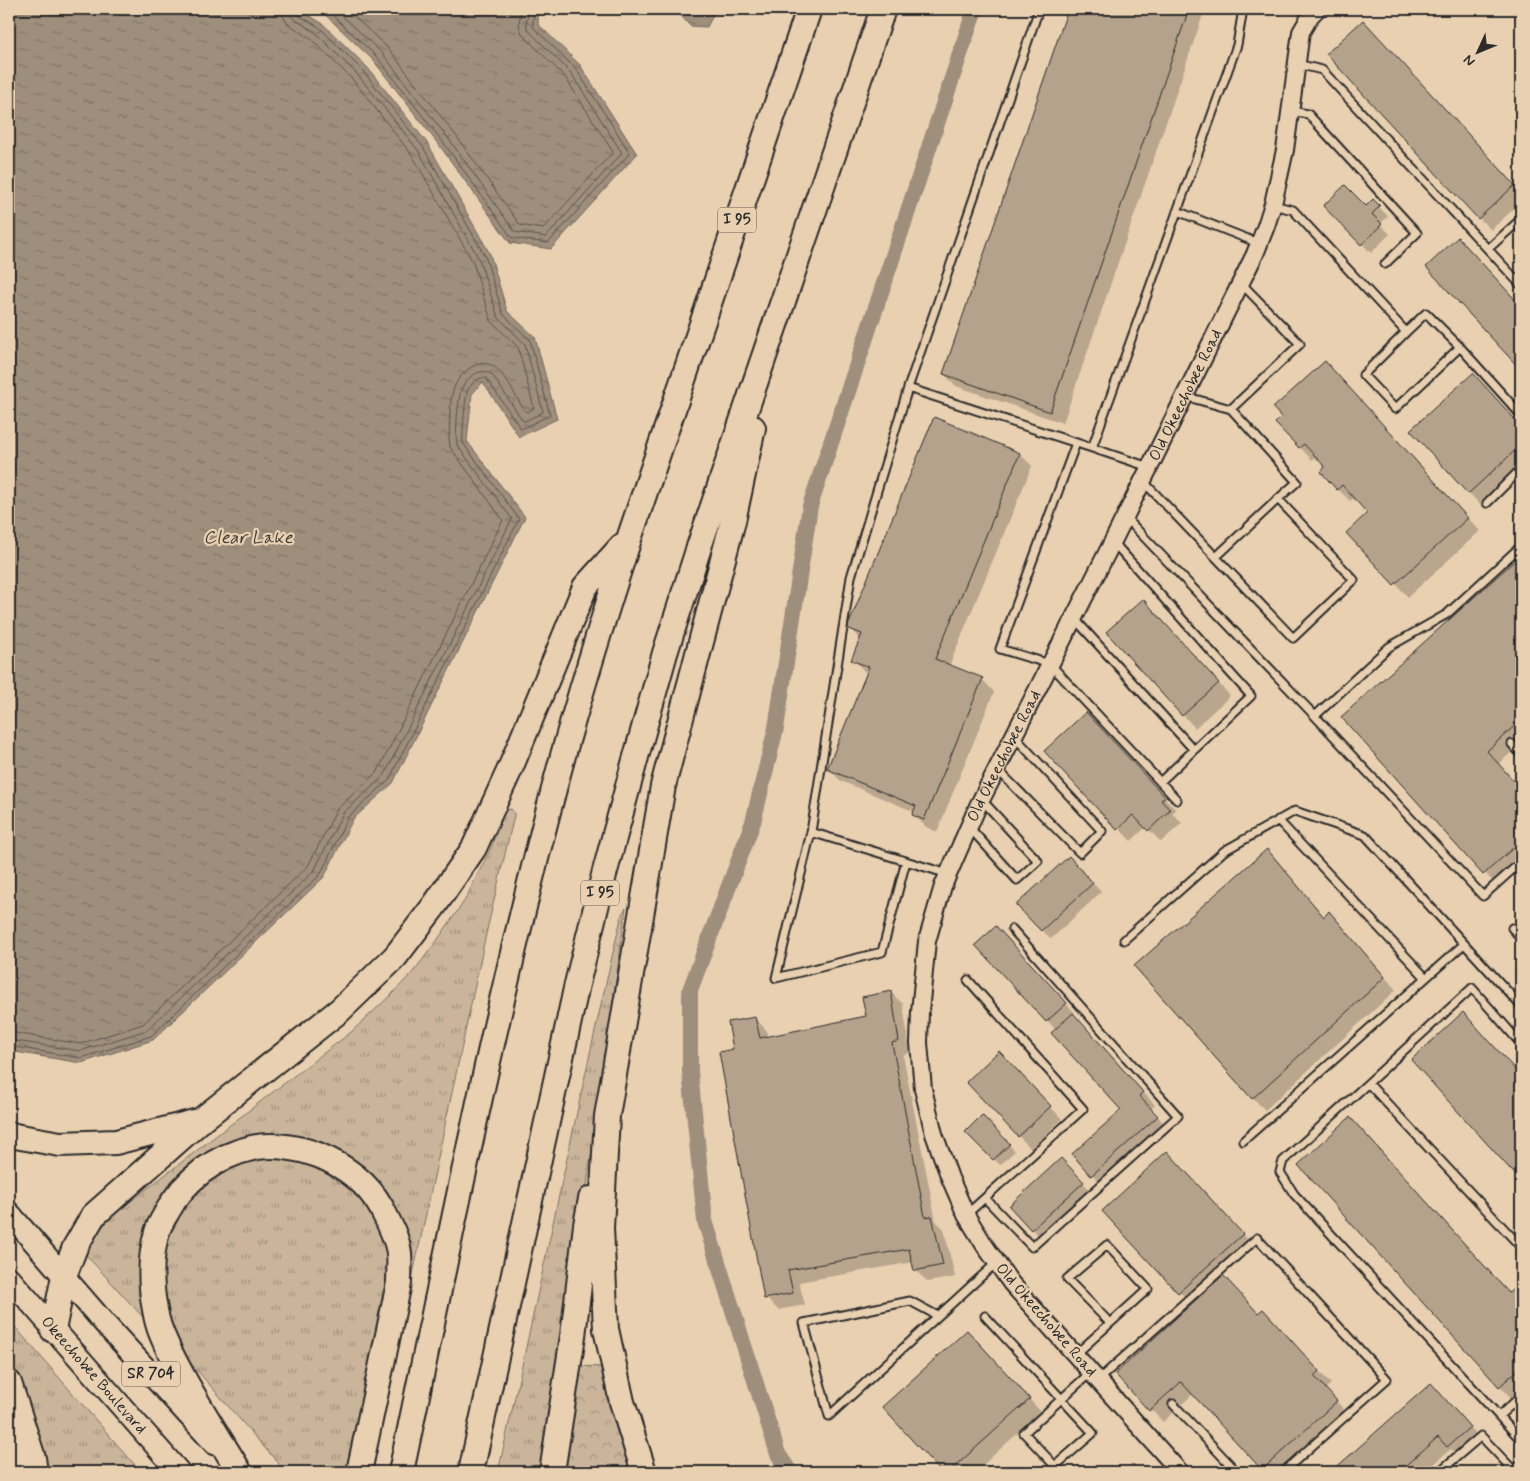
<svg xmlns="http://www.w3.org/2000/svg" width="1530" height="1481" font-family="Mynerve,sans-serif">
<defs>
<pattern id="grass-tufts" width="24" height="20" patternUnits="userSpaceOnUse" patternTransform="scale(1.25)"><rect width="24" height="20" fill="#cab59b"/><path d="M3 7l-1-3M5 7V3M7 7l1-3M15 17l-1-3M17 17v-4M19 17l1-3" fill="none" stroke="#a4937f"/></pattern>
<pattern id="forest-crowns" width="20" height="18" patternUnits="userSpaceOnUse" patternTransform="scale(1.25)"><rect width="20" height="18" fill="#cab59b"/><path d="M2 6a3 3 0 1 1 6 0M12 15a3 3 0 1 1 6 0" fill="none" stroke="#a4937f"/></pattern>
<pattern id="water-ripples" width="26" height="14" patternUnits="userSpaceOnUse" patternTransform="scale(1.25)"><rect width="26" height="14" fill="#9e8e7c"/><path d="M2 4q2-2 4 0t4 0M15 11q2-2 4 0t4 0" fill="none" stroke="#817466"/></pattern>
</defs>
<rect width="100%" height="100%" fill="#e9d0b1"/>
<filter id="ink" filterUnits="userSpaceOnUse"><feTurbulence type="fractalNoise" baseFrequency=".02" numOctaves="2"/><feDisplacementMap in="SourceGraphic" scale="10" xChannelSelector="R" yChannelSelector="G"/><feConvolveMatrix kernelMatrix="1 2 1 2 8 2 1 2 1" color-interpolation-filters="sRGB"/></filter>
<g filter="url(#ink)">
<path fill="url(#grass-tufts)" stroke="#7a7063" d="M511,809l3,3v4l-28,118 -74,345 -9,-47 -106,-90 -123,43 -27,131h-5l-56,-61c8,-23 23,-36 41,-51l223,-171 40,-37 23,-24 21,-27 31,-45 25,-50 14,-37 3,-3z
M626,908l-43,305 -40,259h-45c43,-186 80,-373 124,-558z
M291,1156l53,22 35,43 8,29 2,20 -2,22 -40,180h-61l-99,-113 -13,-24 -15,-41 9,-68 31,-43 50,-26z
M9,1320l132,152h-99l-24,-87 -9,-22z"/>
<path fill="url(#forest-crowns)" stroke="#7a7063" d="M578,1366l25,1 14,64 14,41h-67z"/>
<path fill="url(#water-ripples)" stroke="#70665c" d="M9,9h289l24,14 45,44 61,77 62,110 17,57 28,26 22,82 -38,18 -36,-55 -11,12 -5,47 58,76 -132,266 -40,36 -29,58 -171,163 -72,23 -72,-12z
M319,9h220l-1,15 42,41 57,89 -86,95 -41,-6 -68,-94 -69,-89z
M675,9h46l-7,4 -7,14 -17,-1z"/>
<path fill="#0003" d="M1069,9h136l-142,414 -107,-37 -12,-12z
M1375,34l146,159v9l-30,28 -12,-12z
M1373,201l15,15 -8,8 10,10 -19,19 -46,-47 41,2z
M1470,251l51,56v61l-93,-101z
M1337,375l143,156 -72,66 -60,-64 21,-20 -15,-16 -4,4 -12,-12 -11,-21 -10,-12 -5,4 -35,-37z
M1485,387l36,39v43l-40,36 -12,-12z
M935,418l85,36 12,12 -83,200 33,13 12,13 -57,140 -11,-5 -12,-12 1,-3 -74,-31 -12,-12 39,-96 -3,-1 -12,-13 8,-19 -13,-13z
M1521,557v186l-22,21 22,25v75l-24,22 -154,-169z
M1155,612l75,84 -35,32 -87,-96z
M1098,726l78,84 -4,3 10,10 -21,19 -15,-15 -15,14 -85,-90z
M1267,851l12,12 46,55 4,-5 12,12 55,65 -131,120 -12,-12z
M1078,867l23,25 -50,47 -9,-9z
M1005,937l70,76 -2,2 82,90 -4,4 18,20 -65,58 -30,-33 49,-44 -67,-80 -79,-85z
M890,992l13,12 7,49 -7,2 33,166 8,8 11,48 -27,5 -13,-12 -1,-8 -115,20 6,23 -27,5 -12,-12 -31,-248 20,-32 12,13 2,6 98,-20z
M1475,1026l46,51v102l-108,-119z
M1011,1065l51,54 -31,30 -63,-67z
M982,1117l33,34 -15,14 -33,-33z
M1179,1165l75,82 -32,29 37,39 16,8 56,61 -6,5 23,25 -63,58h-20l-72,-78 -30,28 -46,-48 75,-69 -88,-94z
M1299,1165l210,129 12,-11v107l-9,9 -12,-13z
M1070,1169l22,23 -51,47 -30,-33z
M980,1344l61,68 -66,60h-32l-59,-65z
M1431,1385l50,55 -21,18 -9,-9 -27,23h-91z"/>
<g fill="none" stroke-linecap="round" stroke-linejoin="round">
<path stroke="#59534b" stroke-width="1" d="M326,9l51,48 69,89 66,92 36,5 82,-90 -54,-84 -43,-42v-4l2,-14
M335,9l47,44 69,89 64,90 31,5 76,-84 -51,-80 -43,-43 -2,-6 3,-15
M346,9l42,39 69,89 63,88 23,4 70,-77 -48,-75 -43,-43 -3,-9 2,-16
M9,1032l71,12 63,-20 165,-158 29,-57 41,-38 125,-251 -53,-73 -1,-8c1,-15 0,-38 5,-51 5,-15 27,-34 43,-19 10,9 20,30 28,42l3,1 6,-4 -16,-61 -27,-26 -18,-59 -61,-107 -59,-75 -43,-42 -23,-15 -4,-7 -1,-7
M9,1040l71,11 67,-21 167,-159 29,-58 41,-37 128,-257 -55,-74c-2,-8 1,-50 5,-57 5,-11 20,-23 31,-12l30,45h2l18,-9 -18,-68 -27,-27 -19,-58 -61,-109 -60,-75 -43,-43 -21,-13 -4,-5v-5
M9,1046l72,12 70,-22 169,-161 28,-58 41,-37 130,-261 -56,-76c-1,-7 2,-47 5,-53 3,-6 11,-14 18,-12l35,51 29,-14 -20,-75 -27,-26 -18,-58 -62,-109 -60,-76 -44,-44 -21,-12 -2,-6"/>
<path stroke="#9e8e7c" stroke-width="16" d="M790,1472l-12,-18 -73,-233 -15,-149v-82l63,-168 23,-94 34,-222 165,-497"/>
</g>
<path fill="#b4a28c" stroke="#2b2b2b" d="M1068,9h121l-139,403 -107,-38z
M1363,20l152,165 -37,34 -152,-165z
M1345,185l21,21 7,-7 7,7 -8,8 10,10 -21,21 -38,-39z
M1458,237l63,69v64l-95,-103z
M1325,361l143,157 -74,67 -48,-52 21,-20 -25,-28 -5,5 -16,-18 4,-5 -21,-23 -5,4 -24,-25 6,-6 -8,-9z
M1473,373l48,53v19l-53,49 -58,-64z
M934,417l86,36 -85,206 48,19 -59,142 -12,-5 4,-9 -89,-37 42,-102 -18,-7 11,-26 -15,-6z
M1521,555v165l-34,31 34,38v52l-38,34 -142,-158z
M1143,599l76,84 -37,33 -76,-84z
M1086,712l79,85 -4,3 9,10 -22,21 -15,-16 -16,15 -73,-79z
M1267,849l57,68 5,-6 56,66 -133,122 -118,-133z
M1069,856l24,27 -52,48 -25,-26z
M996,926l71,77 -21,19 -71,-77z
M891,991l8,50 -7,2 33,174 7,-1 11,49 -29,6 -5,-22 -121,21 5,23 -29,6 -45,-247 14,-3 -5,-27 27,-5 5,21 106,-22 -4,-19z
M1463,1012l58,64v105l-110,-121z
M1073,1013l70,79 -4,4 19,20 -67,60 -19,-22 49,-44 -70,-77z
M999,1051l52,55 -33,31 -52,-55z
M982,1115l28,29 -17,16 -28,-28z
M1350,1117l159,176 12,-12v86l-22,20 -201,-222z
M1167,1151l76,83 -65,59 -76,-82z
M1061,1158l23,24 -53,48 -22,-24z
M1223,1275l35,38 5,-4 56,62 -5,5 23,25 -75,69 -81,-88 -32,29 -34,-37z
M967,1330l63,69 -81,73h-8l-59,-65z
M1431,1383l39,44 -23,20 -9,-10 -40,35h-67z"/>
<g fill="none" stroke-linecap="round" stroke-linejoin="round">
<g stroke="#2b2b2b" stroke-width="11">
<path id="service" d="M1297,64l25,6 199,215
M1291,111l17,3 109,119 -32,31
M1273,205l20,5 113,122 -43,43 32,34 65,-62 61,68
M1177,211l81,32
M1488,249l33,-30
M1406,332l20,-19 34,34
M908,388l184,60 145,-403 6,-36
M1184,396l47,13 66,73 -19,17
M1231,409l69,-65 -59,-61
M1076,443l-76,206 50,15 127,136
M1092,448l57,19
M1143,481l150,157 61,-58 -76,-81 -62,58
M1487,503l34,-34
M1125,517l190,199
M1113,542l138,154 -91,86
M1521,546l-74,68 -58,33 -74,69 168,180 38,-34
M1074,618l120,132
M1512,744l9,10
M997,769l83,84 22,-22 -88,-95
M1278,820l148,158
M969,827l48,53 21,-19 -56,-61
M811,832l40,-255 57,-189 131,-379
M906,861l-24,91 -106,26 35,-146 137,42
M1512,928l9,10
M1124,940l100,-89 71,-40 70,24 156,171
M1521,1044l-49,-56 -189,173 -3,11 14,22 227,246
M1368,1083l153,164
M1243,1141l221,-197
M985,1198l47,49 146,-131 -166,-187
M967,1214l116,-105 -115,-129
M938,1316l-28,-15 -106,22 25,93 167,-153
M985,1316l108,117 -38,33 -31,-33 66,-60
M1075,1355l73,-66 -41,-44 -40,34 43,44
M1098,1380l159,-142 130,141 -104,93
M1173,1404l64,68
M1499,1416l22,-20
M1439,1472l42,-36 34,36"/>
</g>
<g stroke="#2b2b2b" stroke-width="20">
<g id="tertiary">
<path id="s1" d="M1180,1472l-169,-189 -26,-37 -19,-31 -16,-37 -16,-44 -11,-45 -4,-46 1,-31 7,-71 16,-55 35,-80 135,-265 142,-287 11,-28 7,-22 12,-54 16,-118 10,-17 6,-6"/>
<path d="M1518,1472l3,-2"/>
</g>
</g>
<g stroke="#2b2b2b" stroke-width="25">
<g id="primary">
<path d="M9,1213l97,112 109,119"/>
<path id="s2" d="M9,1278l170,194"/>
</g>
</g>
<g stroke="#2b2b2b" stroke-width="28">
<path id="motorway" d="M9,1134l6,2 45,8 56,-2 82,-21
M53,1330l11,-54 11,-29 18,-31 107,-95 140,-111 55,-53 39,-51 40,-58 36,-79 75,-182 37,-41
M9,1383l24,75 2,14
M9,1439l6,33
M239,1471c-21,-35 -44,-70 -63,-107 -8,-16 -17,-32 -20,-49 -6,-28 -7,-55 1,-83 2,-7 6,-13 10,-20 17,-32 49,-56 85,-64 21,-5 47,0 66,7 27,11 49,27 63,52 7,14 16,30 18,46 1,10 0,20 0,30l-40,189
M401,1472c48,-228 93,-457 153,-683 22,-84 48,-167 75,-250l180,-530
M471,1472l106,-488 27,-109 30,-111 31,-111 35,-109 183,-535
M552,1472l21,-136 13,-111 5,-26
M644,1472l-22,-70 -16,-73 -5,-101 6,-112 56,-330 70,-265 20,-93"/>
</g>
<use href="#service" stroke="#e9d0b1" stroke-width="7"/>
<use href="#tertiary" stroke="#e9d0b1" stroke-width="16"/>
<use href="#primary" stroke="#e9d0b1" stroke-width="21"/>
<use href="#motorway" stroke="#e9d0b1" stroke-width="24"/>
</g>
</g>
<g text-anchor="middle" dominant-baseline="central" stroke-width="4.5" stroke-linejoin="round" paint-order="stroke">
<g fill="#e9d0b1" stroke="#645c53" stroke-width="1">
<rect x="718" y="207.5" width="38" height="25" rx="4"/>
<rect x="581" y="880.5" width="38" height="25" rx="4"/>
<rect x="122" y="1361.5" width="58" height="25" rx="4"/>
</g>
<g font-size="15" font-weight="bold" fill="#2b2b2b">
<text x="737" y="220">I 95</text>
<text x="600" y="893">I 95</text>
<text x="151" y="1374">SR 704</text>
</g>
<g font-size="16" fill="#2b2b2b" stroke="#e9d0b1">
<text stroke="none"><textPath href="#s1" startOffset="1222">Old Okeechobee Road</textPath></text>
<text stroke="none"><textPath href="#s1" startOffset="818">Old Okeechobee Road</textPath></text>
<text transform="translate(1046 1320) rotate(49)">Old Okeechobee Road</text>
<text stroke="none"><textPath href="#s2" startOffset="129">Okeechobee Boulevard</textPath></text>
</g>
<g font-size="18" font-style="italic" fill="#423f3b" stroke="#e9d0b1">
<text x="248" y="538">Clear Lake</text>
</g>
</g>
<rect width="1530" height="1481" fill="none" stroke="#e9d0b1" stroke-width="30"/>
<rect x="15" y="15" width="1500" height="1451" fill="none" stroke="#2b2b2b" stroke-width="2" filter="url(#ink)"/>
<g transform="translate(1478 52) rotate(226)" stroke="#e9d0b1" stroke-width="4" paint-order="stroke">
<path d="M0-4L9 19L0 12L-9 19Z" fill="#2b2b2b"/>
<text y="-8" font-size="14" font-weight="bold" text-anchor="middle" fill="#2b2b2b">N</text>
</g>
</svg>
